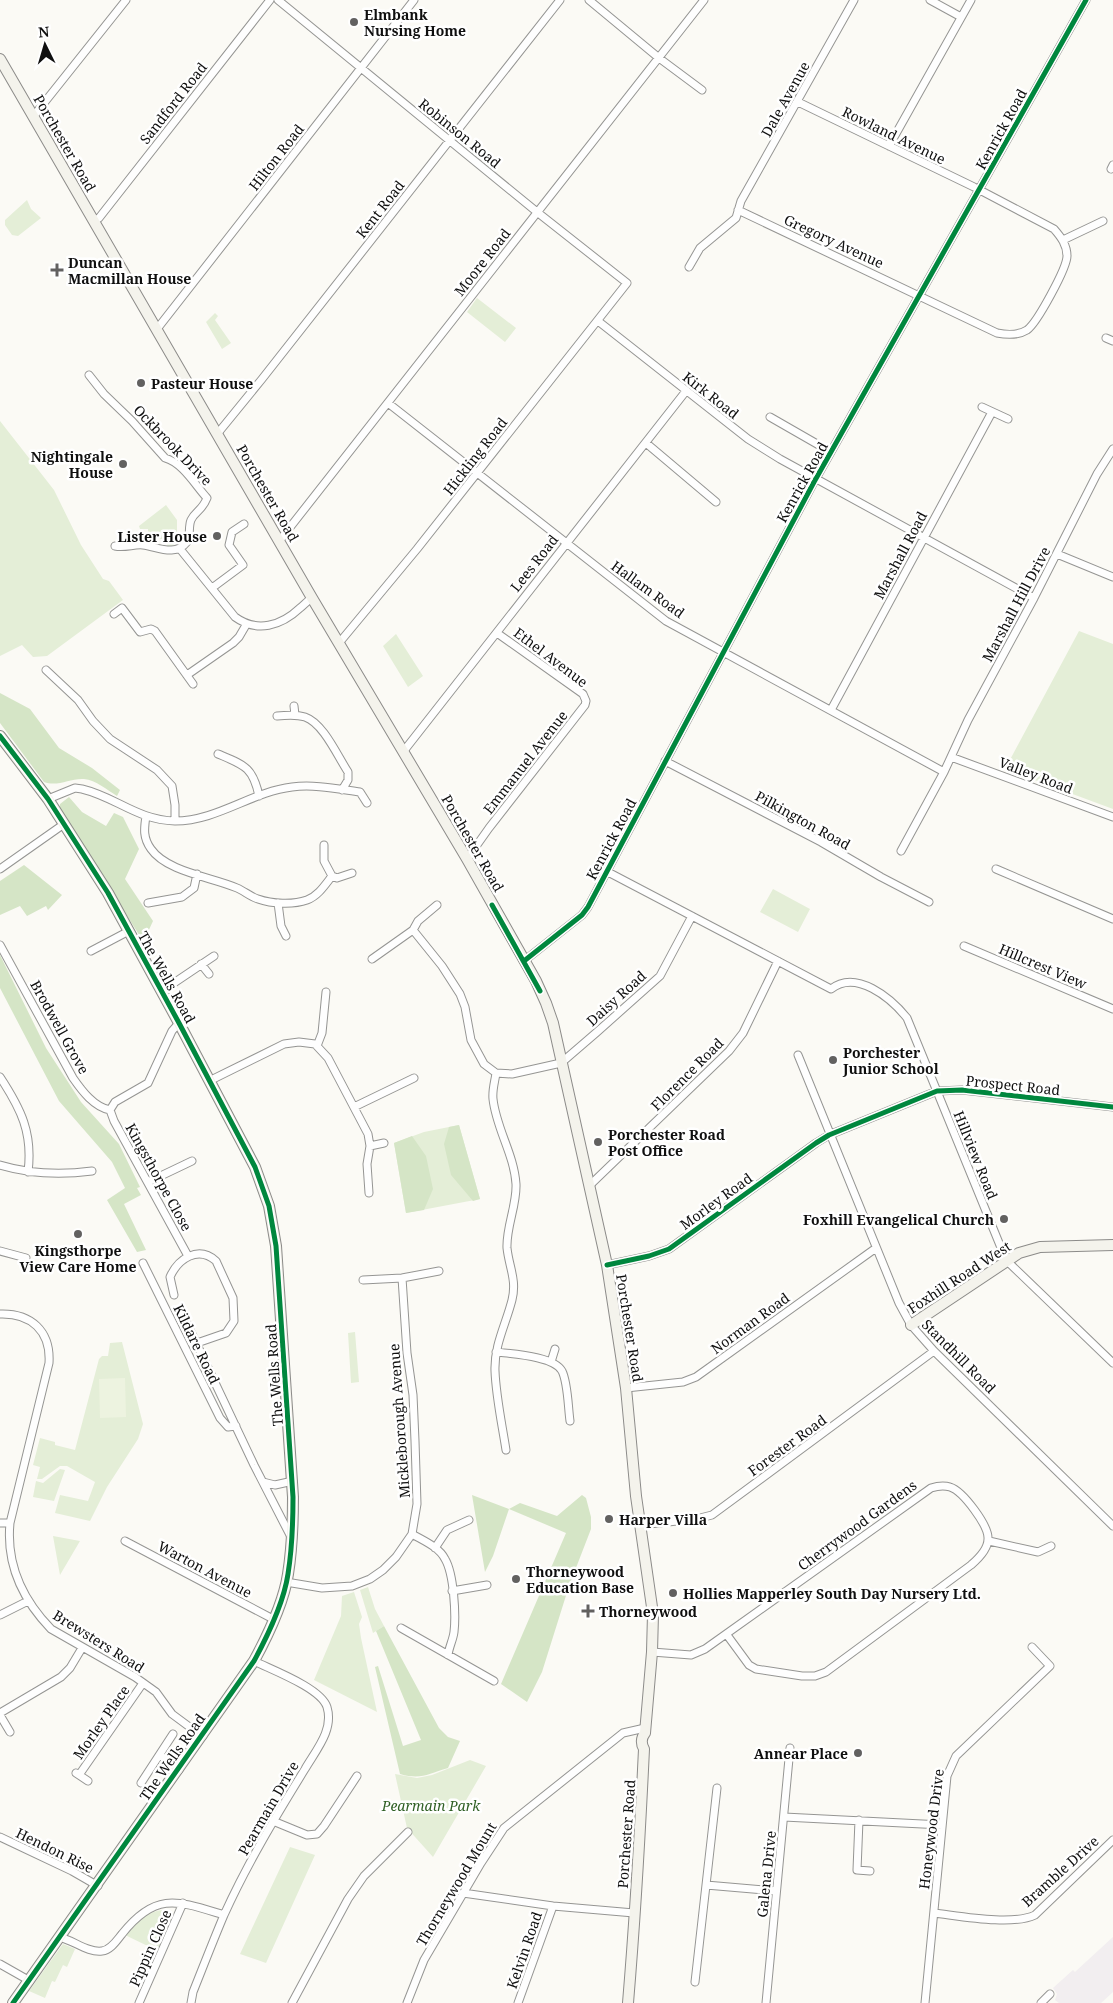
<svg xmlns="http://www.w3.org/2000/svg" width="1113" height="2003" font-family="'Noto Serif',serif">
<rect width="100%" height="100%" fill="#fbfaf5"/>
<path fill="#f2eef0" d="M1113,1937v55l-12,11h-42l-4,-3 2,-6 -4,-6 20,-18 2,2z"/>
<path fill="#e4eed7" d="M27,200l4,9 10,9 -23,18 -6,-1 -7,-10v-5z
M477,298l39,30 -11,14 -38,-30z
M215,313l3,3 -3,4 16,23 -9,6 -16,-27z
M0,421l54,69 27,55 22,34 6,2 14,19 -76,56 -14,1 -11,-12 -22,11z
M166,505l11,15v14h7l-4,7 -10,6 -3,-1 1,-5 -20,-6v-6h-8l-1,-3z
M1079,631l34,13v165l-108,-40z
M396,634l27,42 -15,11 -25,-41z
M773,889l37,20 -12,23 -38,-20z
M459,1125l21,74 -74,14 -12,-70 30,-11z
M355,1332l4,50 -8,1 -3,-50z
M122,1342l21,82 -5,15 -31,48 -17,34 -35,-8 5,-18 28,6 7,-19 -28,-16h-7l-18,13h-5l3,-12 -7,-2 7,-27 15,4v3l20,5 24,-91 3,-3h6l2,-13z
M60,1469l5,1 -11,31 -21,-4 3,-16 7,2z
M53,1536l27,5 -20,34z
M368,1587l7,22 9,17 -11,7 -13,-43z
M354,1592l8,25 -3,7 2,14 16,74 -63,-32 27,-64 1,-20z
M470,1760l16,6 -53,91 -26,-29 -12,-54 22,4 15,-3z
M290,1847l25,8 -49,108 -26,-9z
M165,1910l6,5v5l-5,4 -8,27 -33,-16c11,-12 23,-25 40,-25z
M63,1944l12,5 -8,18 -4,-2 -8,17 -3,-1 -7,17 -16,-7z"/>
<path fill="#d5e5c6" d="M0,693l30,16 29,39 33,20 28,22 -3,6c-10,-6 -21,-16 -33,-17 -14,-1 -26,8 -40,3l-44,-59z
M69,797l13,15 24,14 8,-13 9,4 16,32 -14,30 28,42 -6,13 -6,4 -81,-129v-5z
M24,865l38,30 -14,15 -2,-4 -19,10 -7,-10 -20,9v-34z
M0,955l46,93 35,54 38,42 21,43 -3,1 4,7 -17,9 22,46 -9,2 -30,-52 18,-12 -13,-26 -53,-61 -59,-113z
M459,1125l21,74 -7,2 -22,-26 -7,-31 5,-17z
M412,1136l14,20 7,33 -9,21 -18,3 -12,-70z
M472,1495l37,14 11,-6 37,13 25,-21 4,3 5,19v12l-22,57 -27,86 -15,30 -26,-18 65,-151 -57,-24 -16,47 -8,16z
M384,1626l55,102 9,9 12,4 -12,27c-20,6 -27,12 -48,6l-25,-107 3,-1 25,80 18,-6 -45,-109z"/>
<path fill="#edf3e0" d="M125,1378l1,39 -26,1 -1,-39z"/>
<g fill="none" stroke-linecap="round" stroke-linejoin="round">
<g stroke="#959593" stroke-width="9">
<path id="street" d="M278,0l259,212 90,71 -210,266 -78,94
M589,0l70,58 43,32
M930,0l31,17
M34,118l2,-5 90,-113
M889,146l82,-146
M1111,169l2,-4
M738,210l259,123c10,2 22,2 30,-3 10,-7 40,-62 40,-74 0,-11 -6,-19 -13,-27l-80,-42 -176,-85
M95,220l4,-2 171,-218
M1063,240l40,-19
M689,267l11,-19 36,-30 5,-17 113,-201
M598,321l150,118 32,20 254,139
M157,329l257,-329
M1106,338l7,3
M89,375l15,19 28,27 33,37c18,5 30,27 42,40 -5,13 -12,13 -16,22 -3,7 0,16 -4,22 -12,15 -29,5 -44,3 -9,-1 -18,3 -28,1
M388,403l278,218 278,151
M982,407l26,12
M770,417l61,35
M218,433l44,-54 298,-379
M646,443l70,59
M280,540l424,-540
M180,549l55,68c22,16 46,9 65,-9 5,-4 7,-7 12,-10
M1057,554l56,23
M212,588l31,-23 -14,-20 3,-13 12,-8
M114,614l8,-6 18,24 11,-3 4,2 38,53
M46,670l32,30 15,21 17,18 47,31 15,16 3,19v16
M187,675l46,-32 6,-6 7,-12
M294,706l1,9
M831,710l161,-298
M277,716c9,-1 19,-2 28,1 18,6 32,38 43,55v8l-6,10
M403,752l283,-361
M218,754c26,11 35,13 41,42
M951,757l162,60
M665,761l156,81 60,35 48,25
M48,799l27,-11 7,1c34,8 55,31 93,32 42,0 76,-29 117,-34 22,-3 46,2 68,5l7,11
M146,816c-2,13 -3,22 5,33 16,23 61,28 86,39 7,3 14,9 21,11 14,5 35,6 49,1 11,-4 18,-15 25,-24l5,2 15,-5
M324,845v16l8,15
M901,851l43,-79 24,-52 66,-122 63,-124 16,-25
M467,859l22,-31 96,-123 1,-4 -3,-7 -86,-61
M0,869l64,-45
M996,869l117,50
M606,871l225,118c25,-20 60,9 76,29l99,242 107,103
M148,903l34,-6 12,-9 3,-14
M278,903l3,23 5,10
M413,930l5,-9 19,-16
M0,945l73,133c9,13 21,29 37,32
M964,946l149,63
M91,951l38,-20
M372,959l41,-29 29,36 18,28 5,13 6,33 13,24 12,9 16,1 49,-11 36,-31 63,-56 32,-60
M524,961l58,-46 6,-8 226,-425 272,-482
M201,964l8,10
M162,991l52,-35
M317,1046l5,-13 4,-41
M798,1055l101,248 12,22 23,26 179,175
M496,1073c-1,8 -4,17 -3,26 3,29 21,55 23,85 1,21 -10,43 -9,64 2,19 10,32 5,52 -6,24 -18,45 -17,71 1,26 7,53 11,79
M0,1077c21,32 33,56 28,95
M209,1081l75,-37 15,-2 16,2 13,14 40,76 2,12 -3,18 2,29
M354,1107l60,-29
M110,1110l4,11 74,135
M110,1110l5,-8 33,-19 24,-52 7,-8
M370,1146l14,-3
M0,1165c30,9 61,10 92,6
M148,1182l44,-21
M589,1186l140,-135 14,-18 35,-72
M0,1251l26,7
M143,1263l77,155 8,9 8,-1
M607,1265l42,-9 20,-7 147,-106 13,-8 108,-44 25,-1 151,17
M363,1280l39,-2 37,-7
M174,1295l-4,-18c8,-18 28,-32 46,-16l17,37 1,23 -8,12 -29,10
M182,1313l72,152 37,72
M0,1314c31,-1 51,17 49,49l-39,160c-4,41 13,77 41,106l84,48 21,15 16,22 27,20 4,2
M496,1352c16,2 58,4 66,19 6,12 6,36 8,50
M551,1362l4,-13
M626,1388l57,-6 13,-5 180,-129
M263,1482l12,3 18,-4
M0,1523h10
M640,1525l56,-6 16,-4 222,-164
M412,1534c12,7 27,13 33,25 9,15 11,56 9,73 -1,8 -5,15 -6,23
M125,1541l148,78
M989,1541l49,11 13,-6
M435,1548l12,-18 22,-10
M286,1582l36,6 30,-2 18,-7 13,-9 13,-13 16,-23 5,-30 -2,-63 -2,-46 -6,-42 -5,-75
M452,1591l35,-6
M0,1615l28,-14
M401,1628l93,53
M652,1652l39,3 14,-6 226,-161c6,-2 13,-3 19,-1 13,4 39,39 38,52 0,10 -10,20 -17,26l-145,107 -11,4h-13l-46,-7 -7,-4 -22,-30
M0,1713l61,-36 9,-9 12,-20
M0,1715l10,17
M160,1755l19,15
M76,1773l12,8
M79,1775l64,-92
M141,1783l32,-49
M784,1817l158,8
M859,1820l-2,50 13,1
M273,1821l34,14 10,-1 7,-8 33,-50
M0,1837l72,34 26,15
M706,1885l70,6
M463,1893l90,13 81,7
M934,1913c26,3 78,13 101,2l78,-75
M59,1937c14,3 29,16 43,14 9,-1 15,-11 20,-17 34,-43 56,-33 102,-19
M0,1964l30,17
M695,1982l22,-194
M139,2003l44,-100
M191,2003l2,-11c10,-25 20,-51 31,-77 23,-51 52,-99 81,-146 11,-19 29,-39 22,-62 -6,-19 -55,-37 -73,-46
M292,2003l56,-104 16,-23 44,-44
M407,2003l17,-43 57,-97 23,-35 119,-95 22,-5
M518,2003l35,-97
M766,2003l24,-255
M925,2003l22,-227 9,-20 94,-90 -18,-19
M1041,2003l9,-9"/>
</g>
<g stroke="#8c8b89" stroke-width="12">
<path id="secondary" d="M0,59l312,539 155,261 69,122 10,22 7,20 54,242 19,123 10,108 17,118 -1,38 -7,81c-4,5 -4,11 -1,16 -4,85 -9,170 -16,254
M0,736l48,63 60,94 71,130 76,144 14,39 7,40 17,251c0,26 -1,52 -5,77 -4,27 -21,63 -34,87l-241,342
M911,1325l108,-72 21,-6 73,-2"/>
</g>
<use href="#street" stroke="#fefefe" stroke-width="7"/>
<use href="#secondary" stroke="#f4f3ec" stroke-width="10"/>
<g stroke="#fff" stroke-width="8">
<path id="cycleway" d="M0,736l48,63 60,94 71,130 76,144 14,39 7,40 17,251c0,26 -1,52 -5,77 -4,27 -21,63 -34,87l-241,342
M492,905l48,86
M524,961l58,-46 6,-8 226,-425 272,-482
M607,1265l42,-9 20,-7 147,-106 13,-8 108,-44 25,-1 151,17"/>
</g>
<use href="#cycleway" stroke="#00873e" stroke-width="5"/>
</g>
<g fill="#626160" stroke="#fff" stroke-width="2">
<circle cx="354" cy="22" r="5"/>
<path d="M54.5 262.5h5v5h5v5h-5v5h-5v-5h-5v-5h5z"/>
<circle cx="141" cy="383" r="5"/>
<circle cx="123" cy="464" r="5"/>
<circle cx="217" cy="536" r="5"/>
<circle cx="833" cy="1060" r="5"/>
<circle cx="598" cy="1142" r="5"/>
<circle cx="1004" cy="1219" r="5"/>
<circle cx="78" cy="1234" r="5"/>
<circle cx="609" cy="1519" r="5"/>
<circle cx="516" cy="1579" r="5"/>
<circle cx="673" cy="1593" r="5"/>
<path d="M585.5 1603.5h5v5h5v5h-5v5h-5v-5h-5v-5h5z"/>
<circle cx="858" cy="1753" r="5"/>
</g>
<g text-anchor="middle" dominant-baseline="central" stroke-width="5" stroke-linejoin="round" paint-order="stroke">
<g font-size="14" font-weight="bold" fill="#0f0f0f" stroke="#fff" text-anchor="start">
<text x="364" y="14">Elmbank<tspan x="364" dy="16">Nursing Home</tspan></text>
<text x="68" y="262">Duncan<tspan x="68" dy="16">Macmillan House</tspan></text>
<text x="151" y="383">Pasteur House</text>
<text x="113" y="456" text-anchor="end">Nightingale<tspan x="113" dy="16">House</tspan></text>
<text x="207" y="536" text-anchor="end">Lister House</text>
<text x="843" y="1052">Porchester<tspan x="843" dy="16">Junior School</tspan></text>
<text x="608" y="1134">Porchester Road<tspan x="608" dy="16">Post Office</tspan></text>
<text x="994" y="1219" text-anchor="end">Foxhill Evangelical Church</text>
<text x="78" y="1250" text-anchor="middle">Kingsthorpe<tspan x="78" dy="16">View Care Home</tspan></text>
<text x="619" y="1519">Harper Villa</text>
<text x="526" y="1571">Thorneywood<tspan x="526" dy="16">Education Base</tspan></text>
<text x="683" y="1593">Hollies Mapperley South Day Nursery Ltd.</text>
<text x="599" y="1611">Thorneywood</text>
<text x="848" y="1753" text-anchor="end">Annear Place</text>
</g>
<g font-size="14" fill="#0f0f0f" stroke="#fff">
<text transform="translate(785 99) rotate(-61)">Dale Avenue</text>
<text transform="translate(173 103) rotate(-52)">Sandford Road</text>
<text transform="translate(1001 129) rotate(-61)">Kenrick Road</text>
<text transform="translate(460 133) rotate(39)">Robinson Road</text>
<text transform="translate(894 135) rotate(26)">Rowland Avenue</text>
<text transform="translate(65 143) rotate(60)">Porchester Road</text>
<text transform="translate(276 157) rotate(-52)">Hilton Road</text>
<text transform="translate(380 209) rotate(-52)">Kent Road</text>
<text transform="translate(834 241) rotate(25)">Gregory Avenue</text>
<text transform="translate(482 262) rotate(-52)">Moore Road</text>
<text transform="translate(711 395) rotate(38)">Kirk Road</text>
<text transform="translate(173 445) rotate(46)">Ockbrook Drive</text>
<text transform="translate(475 456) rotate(-52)">Hickling Road</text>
<text transform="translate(802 482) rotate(-61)">Kenrick Road</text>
<text transform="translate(268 493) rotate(60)">Porchester Road</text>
<text transform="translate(900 555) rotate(-62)">Marshall Road</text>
<text transform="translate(534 563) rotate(-52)">Lees Road</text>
<text transform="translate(648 589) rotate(36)">Hallam Road</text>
<text transform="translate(1016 604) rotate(-62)">Marshall Hill Drive</text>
<text transform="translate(551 657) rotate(37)">Ethel Avenue</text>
<text transform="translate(525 762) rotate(-52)">Emmanuel Avenue</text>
<text transform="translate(1036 775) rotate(21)">Valley Road</text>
<text transform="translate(803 820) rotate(29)">Pilkington Road</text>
<text transform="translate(611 839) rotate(-62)">Kenrick Road</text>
<text transform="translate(473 843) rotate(60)">Porchester Road</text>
<text transform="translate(1043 966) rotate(23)">Hillcrest View</text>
<text transform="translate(167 977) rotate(61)">The Wells Road</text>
<text transform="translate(616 998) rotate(-42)">Daisy Road</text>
<text transform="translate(60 1027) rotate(61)">Brodwell Grove</text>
<text transform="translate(687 1074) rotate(-45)">Florence Road</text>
<text transform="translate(1013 1085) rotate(6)">Prospect Road</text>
<text transform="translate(976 1155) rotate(68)">Hillview Road</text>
<text transform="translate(159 1177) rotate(61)">Kingsthorpe Close</text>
<text transform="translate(716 1201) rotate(-36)">Morley Road</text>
<text transform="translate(959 1277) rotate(-33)">Foxhill Road West</text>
<text transform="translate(750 1323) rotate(-36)">Norman Road</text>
<text transform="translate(630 1328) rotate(81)">Porchester Road</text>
<text transform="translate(197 1344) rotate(64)">Kildare Road</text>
<text transform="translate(959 1356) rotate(45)">Standhill Road</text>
<text transform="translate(274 1375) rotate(-94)">The Wells Road</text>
<text transform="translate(399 1421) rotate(-94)">Mickleborough Avenue</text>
<text transform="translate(787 1445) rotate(-36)">Forester Road</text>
<text transform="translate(857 1525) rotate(-36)">Cherrywood Gardens</text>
<text transform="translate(205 1569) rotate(28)">Warton Avenue</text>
<text transform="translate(99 1641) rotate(32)">Brewsters Road</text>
<text transform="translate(101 1722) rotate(-55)">Morley Place</text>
<text transform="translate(172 1757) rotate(-55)">The Wells Road</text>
<text transform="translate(268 1808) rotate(-60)">Pearmain Drive</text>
<text transform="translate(931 1829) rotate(-83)">Honeywood Drive</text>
<text transform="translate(626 1834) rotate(-86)">Porchester Road</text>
<text transform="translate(55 1850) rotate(26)">Hendon Rise</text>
<text transform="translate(1060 1871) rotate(-42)">Bramble Drive</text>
<text transform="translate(766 1874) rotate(-84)">Galena Drive</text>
<text transform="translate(456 1884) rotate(-59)">Thorneywood Mount</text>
<text transform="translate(150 1948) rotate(-66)">Pippin Close</text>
<text transform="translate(524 1950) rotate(-71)">Kelvin Road</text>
</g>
<g font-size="14" font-style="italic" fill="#306025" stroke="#fff">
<text x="431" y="1805">Pearmain Park</text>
</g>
</g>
<g transform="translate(45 45) rotate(355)" stroke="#ffffff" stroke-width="4" paint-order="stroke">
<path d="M0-4L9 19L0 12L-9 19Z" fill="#0f0f0f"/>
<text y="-8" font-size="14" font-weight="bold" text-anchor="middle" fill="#0f0f0f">N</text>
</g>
</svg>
